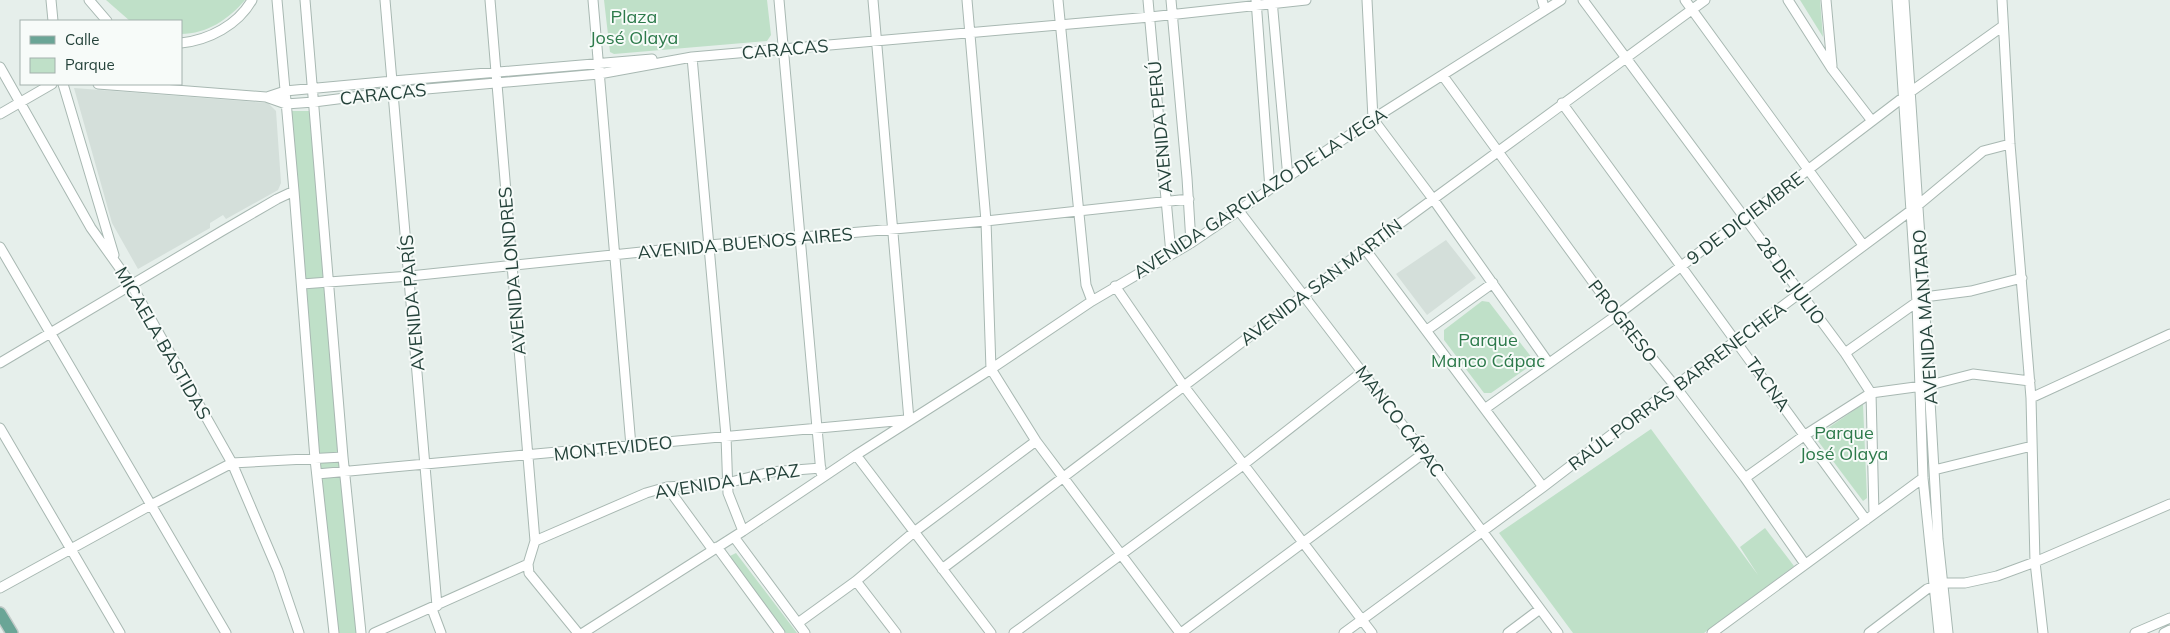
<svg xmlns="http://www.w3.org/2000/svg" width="2170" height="633" font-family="Mulish,sans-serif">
<rect width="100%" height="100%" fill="#e6efeb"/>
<path fill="#d4dfda" d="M74,88l194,15 8,8 5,72 -3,7 -52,29 -3,-4 -13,8v5l-72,41 -26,-46z
M1446,240l30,38 -49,37 -31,-41z"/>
<path fill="#bfe0c8" d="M106,0h139c-16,19 -38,34 -64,34v-13h-51z
M604,0h163l4,35 -4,6 -153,13 -4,-2z
M1800,0h20l3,37z
M290,111h20l54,522h-32z
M1482,301l7,1 43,56 -2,8 -39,27h-7l-40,-53v-10z
M1863,404l4,94 -4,3 -48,-64z
M1651,429l107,146 -18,-28 25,-19 29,38 -90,67h-131l-74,-100z
M736,553l61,80h-11l-58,-76z"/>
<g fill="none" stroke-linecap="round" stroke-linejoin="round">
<g stroke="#a8b8b2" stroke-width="11">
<path id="minor" d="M51,0l2,21
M89,0l18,21
M277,0l17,191 21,268 19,174
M305,0l38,457 18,176
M385,0l52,606
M490,0l45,541
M593,0l38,446
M779,0l42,473
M873,0l36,420
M967,0l19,221 5,148 45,72 144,192
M1058,0l28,285 6,16
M1148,0l23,254
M1171,0l16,178 4,65
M1256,0l14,189
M1272,0l16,178
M1367,0l6,119 60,80 115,163
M1542,0l3,10
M1583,0l262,353 26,40 3,121
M1685,0l178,245
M1788,0l44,69 40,52
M1826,0l6,66
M1897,0l20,302 6,176 16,155
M1904,0l20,297 14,242 10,94
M2002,0l8,144 21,254 4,164 8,71
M181,43c28,-3 57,-18 71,-43
M692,57l34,379 2,57 15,38
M0,67l91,161 40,56 101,179 46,108 21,62
M1443,76l174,239 58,71 70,92 60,86
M63,84l51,171
M98,84l168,13 20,7 28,-2 78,-10 207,-18 93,-17 458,-40 156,-17
M267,97l18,-6 108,-10 259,-22
M1562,103l304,417
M0,114l52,-30
M1239,211l185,242 134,180
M0,247l226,386
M1365,249l178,238
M302,284l108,-8 299,-31 277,-24 203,-22
M1115,286l68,99 189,248
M1427,330l66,-47
M1845,353l79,-56 47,-6 51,-13
M0,363l222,-132 55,-32 17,-8
M2031,398l139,-64
M1486,408l131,-93 292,-222 94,-67
M0,428l120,205
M856,455l135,178
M1934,470l98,-24
M317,474l589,-54
M1745,478l60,-43 66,-42 59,-8 43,-11 57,7
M667,487l46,63
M734,537l71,96
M717,547l63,86
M528,564l1,9 49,60
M942,569l423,-320 340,-249
M856,581l40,52
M0,588l151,-83 81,-42 111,-6
M432,609l9,24
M798,623l58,-42 58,-49 122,-91
M374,633l154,-69 7,-23 111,-48 21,-6 60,-4 43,-11 51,-4
M583,633l160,-102 113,-76 135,-86 101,-68 99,-58 182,-124 188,-119
M1014,633l229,-168 119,-93
M1181,633l243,-180
M1344,633l199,-146 132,-101 242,-180 66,-55 27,-7
M1508,633l32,-24
M1712,633l211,-155
M1869,633l58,-44 15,-6h23l32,-7 38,-14 135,-58
M2135,633l35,-15
M2164,633l6,-3"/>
</g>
<g stroke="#c2cac8" stroke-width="14">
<path id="major" d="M0,613l12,20"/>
</g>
<use href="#minor" stroke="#fff" stroke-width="9"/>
<use href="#major" stroke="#6aa596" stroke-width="11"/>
</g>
<g text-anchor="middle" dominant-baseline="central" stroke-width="4" stroke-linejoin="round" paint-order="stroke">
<g font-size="18" fill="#2d7a4b" stroke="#f7fbf9">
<text x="634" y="16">Plaza<tspan x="634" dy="21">José Olaya</tspan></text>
<text x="1488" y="339">Parque<tspan x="1488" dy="21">Manco Cápac</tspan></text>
<text x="1844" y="432">Parque<tspan x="1844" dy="21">José Olaya</tspan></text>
</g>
<g font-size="18" fill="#24423a" stroke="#f7fbf9">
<text transform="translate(785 49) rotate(-5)">CARACAS</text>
<text transform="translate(383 94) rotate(-6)">CARACAS</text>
<text transform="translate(1160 127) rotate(-95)">AVENIDA PERÚ</text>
<text transform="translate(1260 193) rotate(-33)">AVENIDA GARCILAZO DE LA VEGA</text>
<text transform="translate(1745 218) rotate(-37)">9 DE DICIEMBRE</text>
<text transform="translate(745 243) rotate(-5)">AVENIDA BUENOS AIRES</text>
<text transform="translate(512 271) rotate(-95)">AVENIDA LONDRES</text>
<text transform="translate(1791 281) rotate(54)">28 DE JULIO</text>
<text transform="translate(1321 282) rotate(-37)">AVENIDA SAN MARTÍN</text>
<text transform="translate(412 303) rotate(-95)">AVENIDA PARÍS</text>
<text transform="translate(1925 317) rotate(-94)">AVENIDA MANTARO</text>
<text transform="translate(1623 321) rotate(52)">PROGRESO</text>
<text transform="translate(163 343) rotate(60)">MICAELA BASTIDAS</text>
<text transform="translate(1768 384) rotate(54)">TACNA</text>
<text transform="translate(1677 386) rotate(-37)">RAÚL PORRAS BARRENECHEA</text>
<text transform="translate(1400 421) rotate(53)">MANCO CÁPAC</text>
<text transform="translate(613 448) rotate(-6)">MONTEVIDEO</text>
<text transform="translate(727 481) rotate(-9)">AVENIDA LA PAZ</text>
</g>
</g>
<rect x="20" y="20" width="162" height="65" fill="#f7fbf9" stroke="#a3b1ad"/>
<rect x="30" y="36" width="25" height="8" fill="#6aa596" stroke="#a3b1ad"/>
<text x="65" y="45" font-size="15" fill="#24423a">Calle</text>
<rect x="30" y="58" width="25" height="15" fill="#bfe0c8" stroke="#a3b1ad"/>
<text x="65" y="70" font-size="15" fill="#24423a">Parque</text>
</svg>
